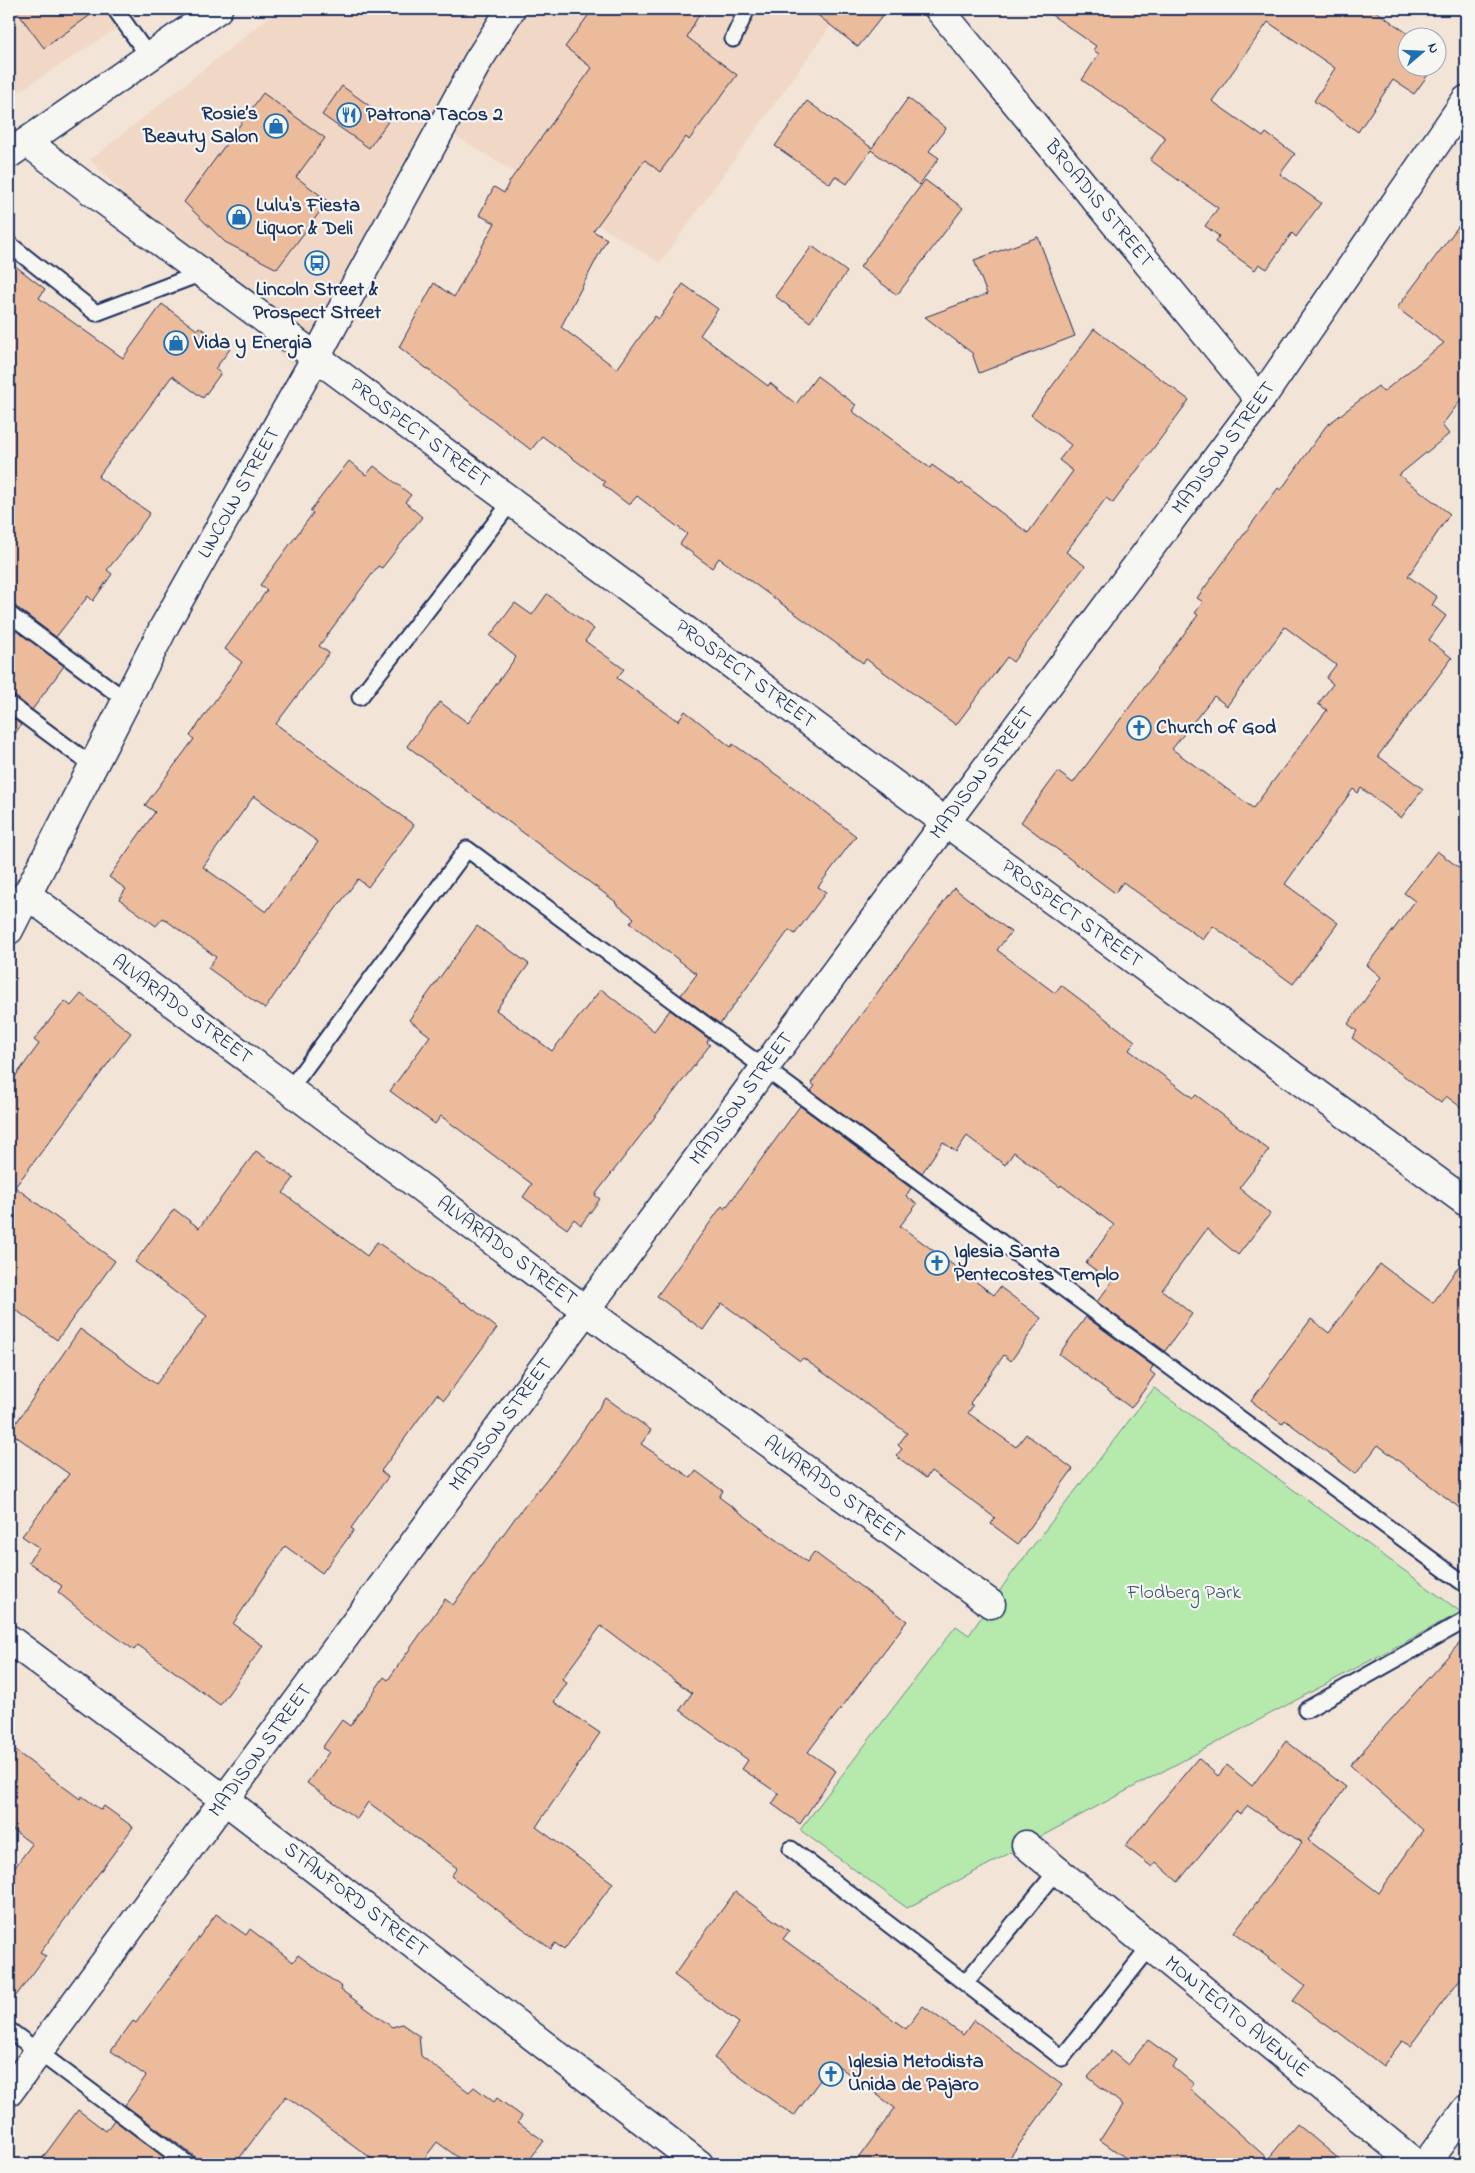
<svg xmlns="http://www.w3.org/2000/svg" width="1475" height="2173" font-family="'Indie Flower',sans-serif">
<rect width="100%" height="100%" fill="#f3e4d8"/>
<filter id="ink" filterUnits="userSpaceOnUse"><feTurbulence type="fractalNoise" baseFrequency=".02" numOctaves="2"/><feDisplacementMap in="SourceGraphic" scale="10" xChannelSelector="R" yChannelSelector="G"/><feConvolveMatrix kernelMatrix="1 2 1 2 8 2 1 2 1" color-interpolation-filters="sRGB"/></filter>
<g filter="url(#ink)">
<path fill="#f1d8c6" d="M9,9h138l-138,89z
M279,9h564l-183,254 -217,-135 -151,239 -202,-207z"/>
<path fill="#b5eaac" stroke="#688c85" d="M1154,1388l307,224 -554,296 -107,-78 156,-204 13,9 41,-59z"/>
<path fill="#ecbb9c" stroke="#1b2f5e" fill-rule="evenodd" d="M15,9h84l-55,39z
M593,9h109l-15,28 50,38 -48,65 -3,-3 -26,35 -15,-12 -52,71 14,8 -46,88 56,42 38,-53 4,3 24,-35 35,25 -18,26 68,51 2,-3 26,21 21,-28 39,29 -4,6 78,57 2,-3 28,20 2,-2 66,50 45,-62 -14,-11 12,-15 -40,-30 63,-86 95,71 -76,103 -7,-5 -40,54 19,14 -72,96 -6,-5 -51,68 -90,-66 -3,4 -144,-105 -7,10 -32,-24 7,-10 -50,-38 -8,9 -26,-20 2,-3 -63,-46 -11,14 -132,-103 35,-64 20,14 41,-74 -16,-8 15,-28 10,6 5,-11 83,-114 -27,-21z
M810,9h78l-30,38z
M1043,9h330l41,29h-6v30h25l-19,26 -21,-14 -35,52 -44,-31 21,-33 -67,-46 -56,79 51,36 3,-4 29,21 -15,20 41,29 -25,34 -4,-4 -25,36 -8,-5 -4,6 -40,-28 4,-6 -14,-10 13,-18 -68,-48 16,-22 -84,-58 17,-26 -6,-4 3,-4z
M342,86l47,34 -20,28 -47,-33z
M263,93l62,45 -29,39 32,24 -51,68 -52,-27 -41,-40z
M908,98l38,30 -17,23 10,7 -20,27 -48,-35 -24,34 -12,-8 -5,8 -55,-38 32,-45 65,47z
M925,180l38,28 -66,87 -37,-28z
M1466,216v177l-24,32 7,9 -50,41 51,39 -42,62 29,21 -5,8 14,11 -17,24 23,18 -74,98 45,33 -22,29 -40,-30 -3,5 -5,-4 -68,95 53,39 -45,61 -80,-58 -10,14 -80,-58 -8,11 -94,-71 37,-50 15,11 125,-168 -3,-2 8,-11 -6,-4 81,-110 3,2 45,-64 52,-40 5,6 61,-49 -47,-35zM1285,627l51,38 -10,13 7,6 -15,20 9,6 -74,98 -81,-59 42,-53 13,10z
M1038,237l37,99 -96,37 -7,-20 -47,-36 62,-23 -13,-34z
M812,246l35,26 -37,50 -35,-26z
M9,261l36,28 -6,9 84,60 39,-54 35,26 2,-3 31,22 -15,20 6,4 -18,25 -31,-22 -74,101 52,36 -29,40 -14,17 5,4 -19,27 -5,-5 -32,41 -41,-31 -6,-1z
M349,461l17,14 8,-9 37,29 -6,7 17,15 -40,51 -4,-2 -59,80 10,7 -53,71 138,101 -46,62 -10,-8 -56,75 -37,55 -57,-41 8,-11 -53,-39 -7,8 -37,-27 7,-10 -17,-12 46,-65 -10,-7 49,-66 -4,-3 52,-74 -17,-13 42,-59 -7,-5 53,-72 -3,-2zM254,796l64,46 -52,70 -63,-45z
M547,594l47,35 -9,12 39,28 -7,9 61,43 7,-10 46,36 2,-3 48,34 75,58 -38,51 8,5 -31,42 -6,-4 -69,94 -39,-29 16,-21 -67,-51 4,-5 -19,-15 1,-1 -209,-156 33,-44 28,21 48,-66 -26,-21 25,-33 17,12z
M9,625l55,41 -32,44 -17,-14 -6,-1z
M9,715l12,10 -12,17z
M1437,851l29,22v238l-20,-15 -5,7 -89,-65 5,-7 -9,-7 33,-47 -14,-12 48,-64 -11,-8z
M954,888l57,44 -14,18 58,43 6,-8 74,56 -6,9 64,48 3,-3 73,55 -30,38 31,26 -32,41 -31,-26 -45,61 30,24 -27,37 -68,-49 15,-20 -26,-19 28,-38 -53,-40 -1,2 -46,-35 -9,13 -38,-29 -11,16 -13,-10 -21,31 -111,-82 4,-5 -4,-3z
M477,926l52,38 -33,46 56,41 49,-62 53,42 16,-21 39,29 -2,3 3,3 -115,150 5,4 -19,26 -7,-6 -7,10 -44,-32 9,-13 -91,-68 -6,8 -45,-33 40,-55 -21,-16z
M81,994l50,39 -116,154 100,74 -58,79 -48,-35v-220l30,-41 -5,-4 31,-39 6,5z
M800,1106l111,82 -5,8 11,8 -17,22 94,69 6,-8 41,31 -30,43 -7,-6 -34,48 3,3 -5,7 48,34 10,-13 47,35 -55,75 -27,-20 4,-6 -13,-10 -51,-37 -5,7 -30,-22 6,-7 -4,-4 9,-12 -104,-75 -3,3 -78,-58 -19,27 -46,-34 65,-90 3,3z
M256,1151l38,27 -11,15 84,63 10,-14 86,61 1,-1 33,26 -53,72 -7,-6 -56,77 7,6 -37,51 3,2 -32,43 -37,-27 -52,78 30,22 -43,59 -82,-60 -4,5 -49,-36 -27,-22 4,-6 -34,-24 11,-14 -17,-12 47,-62 -59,-42 70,-103 76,55 51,-68 -72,-54 39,-53 25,19z
M1466,1256v257l-88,-68 -22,29 -71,-54 -3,4 -31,-23 60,-82 18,14 51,-69 53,39z
M1086,1317l67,49 -3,5 5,4 -24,33 -72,-54z
M606,1398l45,32 -10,14 50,34 5,-7 27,20 -4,6 88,65 7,-10 93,69 -99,131 28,19 -36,53 -28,-20 7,-10 -37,-25 6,-9 -68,-50 12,-17 -91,-67 -39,53 5,4 -13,19 46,31 -64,94 77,56 -49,67 -9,-7 -4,6 -100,-73 6,-8 -89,-66 -11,17 -50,-36 22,-31 -7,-4 20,-28 8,6 34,-49 4,3 57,-81 8,6 62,-87 44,-54z
M1466,1636v335l-56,75 -8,-5 -19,25 -46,-35 -1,1 -43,-31 12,-16 -71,-53 68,-89 -54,-37 -7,8 -5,-3 -58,71 -22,-20 -4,5 -27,-21 73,-88 20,18 9,-11 25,21 34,-45 60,46 -38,53 71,53 44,-63 -73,-65z
M9,1746l71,53 2,-3 19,14 3,-4 29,21 -93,126 6,3 -37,49v-130l23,-31 -23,-17z
M735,1892l54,39 -6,8 123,90 17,-23 40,29 11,-15 88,65 -57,79h-151l41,-56 -62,-46 -39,54 -80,-58 25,-35 -65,-48z
M216,1914l30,21 4,-6 43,33 5,-7 44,32 -1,3 51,37 10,-3 17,12 2,20 48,36 5,-5 20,15 3,-4 25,18 -4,6 26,19 -18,23h-59l-30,-22 -17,22h-41l-93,-68 -51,68h-38l-3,-8 -69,-51 21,-29 -35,-25 22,-30 3,2z
M1148,2040l29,21 -4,6 21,17 -4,5 78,70 29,-35 48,40h-211l-34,-24 23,-35 -35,-28 23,-26 17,14z
M78,2110l28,21 8,-11 59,44h-135z"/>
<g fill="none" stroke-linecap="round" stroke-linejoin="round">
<g stroke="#1b2f5e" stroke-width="19">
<path id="service" d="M115,9l34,48
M733,39l14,-30
M9,244l87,69 106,-40
M9,614l118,87
M360,697l152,-196
M9,704l84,62
M289,1090l178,-241 999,736
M1306,1710l160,-90
M791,1849l174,134 92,-112
M965,1983l97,75 88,-111
M9,2030l179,134"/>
</g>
<g stroke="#1b2f5e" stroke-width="31">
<g id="minor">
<path id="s1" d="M939,9l321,391"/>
<path id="s2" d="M27,142l59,45 832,615 548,400"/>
<path id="s3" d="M26,894l561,417 404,293"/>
<path id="s4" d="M1026,1845l390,319"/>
<path id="s5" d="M9,2092l917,-1243 334,-449 206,-300"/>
<path d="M1426,2164l40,-55"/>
</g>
</g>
<g stroke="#1b2f5e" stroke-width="31">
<g id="tertiary">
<path id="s6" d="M9,930l156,-305 151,-268 162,-296 33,-52"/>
<path id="s7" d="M9,1639l216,161 474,364"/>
</g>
</g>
<g stroke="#1b2f5e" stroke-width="31">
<path id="secondary" d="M9,154l209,-145"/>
</g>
<use href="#service" stroke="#f6f6f2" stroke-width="15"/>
<use href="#minor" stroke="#f6f6f2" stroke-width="28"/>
<use href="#tertiary" stroke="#f6f6f2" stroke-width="28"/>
<use href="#secondary" stroke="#f6f6f2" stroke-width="28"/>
</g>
</g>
<defs>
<g id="restaurant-ring" transform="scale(1.25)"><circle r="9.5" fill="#f6f6f2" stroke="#1f6fb2" stroke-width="1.5"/><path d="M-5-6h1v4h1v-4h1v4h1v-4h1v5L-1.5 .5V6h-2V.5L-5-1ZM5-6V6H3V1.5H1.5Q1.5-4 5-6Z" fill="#1f6fb2"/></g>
<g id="shop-ring" transform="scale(1.25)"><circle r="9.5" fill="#f6f6f2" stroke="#1f6fb2" stroke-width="1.5"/><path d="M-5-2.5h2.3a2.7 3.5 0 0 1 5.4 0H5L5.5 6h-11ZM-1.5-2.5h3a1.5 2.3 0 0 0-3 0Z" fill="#1f6fb2"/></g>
<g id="bus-ring" transform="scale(1.25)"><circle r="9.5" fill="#f6f6f2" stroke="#1f6fb2" stroke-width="1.5"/><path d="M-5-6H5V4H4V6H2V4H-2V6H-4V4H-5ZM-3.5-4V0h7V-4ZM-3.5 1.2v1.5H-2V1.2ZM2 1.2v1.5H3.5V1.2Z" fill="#1f6fb2"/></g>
<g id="church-ring" transform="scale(1.25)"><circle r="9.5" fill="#f6f6f2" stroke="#1f6fb2" stroke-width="1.5"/><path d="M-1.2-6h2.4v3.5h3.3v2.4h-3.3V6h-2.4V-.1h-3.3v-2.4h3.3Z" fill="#1f6fb2"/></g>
</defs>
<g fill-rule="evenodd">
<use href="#restaurant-ring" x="349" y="115"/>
<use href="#shop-ring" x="276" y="126"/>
<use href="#shop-ring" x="239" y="217"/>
<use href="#bus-ring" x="317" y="263"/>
<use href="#shop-ring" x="176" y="343"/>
<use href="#church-ring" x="1139" y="728"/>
<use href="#church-ring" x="937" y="1263"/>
<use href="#church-ring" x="831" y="2074"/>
</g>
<g text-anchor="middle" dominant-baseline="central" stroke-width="4.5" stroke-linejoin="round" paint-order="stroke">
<g font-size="20" font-weight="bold" fill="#1b2f5e" stroke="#f6f6f2" text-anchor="start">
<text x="258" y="114" text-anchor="end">Rosie’s<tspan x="258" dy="23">Beauty Salon</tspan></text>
<text x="366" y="115">Patrona Tacos 2</text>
<text x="256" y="206">Lulu's Fiesta<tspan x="256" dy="23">Liquor &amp; Deli</tspan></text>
<text x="317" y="290" text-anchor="middle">Lincoln Street &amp;<tspan x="317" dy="23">Prospect Street</tspan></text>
<text x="194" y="343">Vida y Energia</text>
<text x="1156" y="728">Church of God</text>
<text x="954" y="1252">Iglesia Santa<tspan x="954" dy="23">Pentecostes Templo</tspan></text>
<text x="848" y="2062">Iglesia Metodista<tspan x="848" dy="23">Unida de Pajaro</tspan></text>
</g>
<g font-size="20" fill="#1b2f5e" stroke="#f6f6f2">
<text stroke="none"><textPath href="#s1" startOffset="252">BROADIS STREET</textPath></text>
<text stroke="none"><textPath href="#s2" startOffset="489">PROSPECT STREET</textPath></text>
<text stroke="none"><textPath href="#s5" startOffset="2044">MADISON STREET</textPath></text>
<text stroke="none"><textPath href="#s6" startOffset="494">LINCOLN STREET</textPath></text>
<text stroke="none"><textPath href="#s2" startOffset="894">PROSPECT STREET</textPath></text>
<text stroke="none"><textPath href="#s5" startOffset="1639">MADISON STREET</textPath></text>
<text stroke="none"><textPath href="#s2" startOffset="1299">PROSPECT STREET</textPath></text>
<text stroke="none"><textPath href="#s3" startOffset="194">ALVARADO STREET</textPath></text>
<text stroke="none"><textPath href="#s5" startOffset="1234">MADISON STREET</textPath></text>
<text stroke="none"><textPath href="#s3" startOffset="599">ALVARADO STREET</textPath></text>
<text stroke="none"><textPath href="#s5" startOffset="829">MADISON STREET</textPath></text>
<text stroke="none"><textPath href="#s3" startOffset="1004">ALVARADO STREET</textPath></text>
<text stroke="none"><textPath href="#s5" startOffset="424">MADISON STREET</textPath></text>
<text stroke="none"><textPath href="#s7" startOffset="434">STANFORD STREET</textPath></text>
<text stroke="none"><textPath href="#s4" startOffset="272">MONTECITO AVENUE</textPath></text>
</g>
<g font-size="20" fill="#3a546e" stroke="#f6f6f2">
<text x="1184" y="1593">Flodberg Park</text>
</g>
</g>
<rect width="1475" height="2173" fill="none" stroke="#f6f6f2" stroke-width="30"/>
<rect x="15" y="15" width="1445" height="2143" fill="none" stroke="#1b2f5e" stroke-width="2" filter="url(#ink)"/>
<g transform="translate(1422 52) rotate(71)"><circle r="24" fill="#f6f6f2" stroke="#9ea6b7"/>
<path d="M0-4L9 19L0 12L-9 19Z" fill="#1f6fb2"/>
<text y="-8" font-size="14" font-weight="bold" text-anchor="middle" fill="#1b2f5e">N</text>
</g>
</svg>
